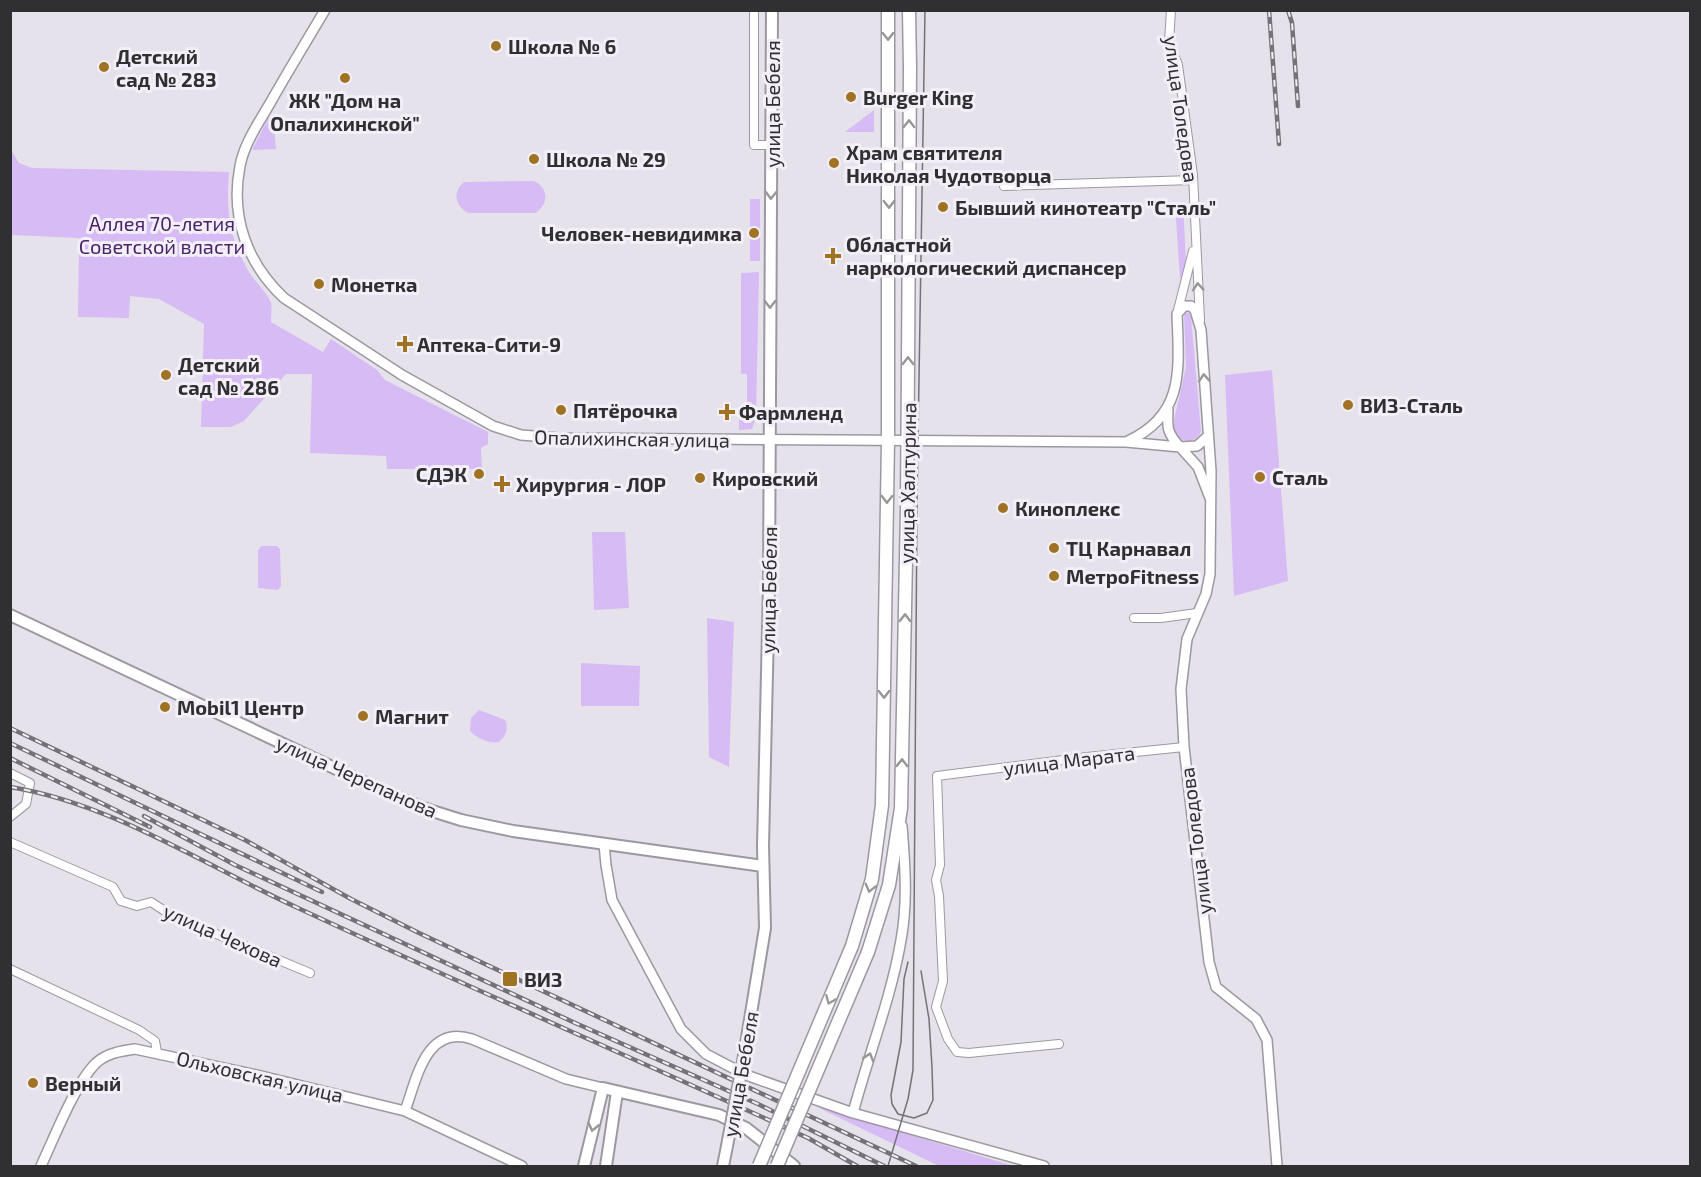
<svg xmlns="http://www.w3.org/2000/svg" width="1701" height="1177" font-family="'Exo 2',sans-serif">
<rect width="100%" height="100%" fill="#e6e2eb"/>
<path fill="#d7bbf5" d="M874,110v22h-29z
M269,117l4,2 3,30 -24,1z
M10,148l9,15 13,5 197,4c-3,40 0,65 20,100 6,10 18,20 22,31 1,5 0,13 0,19l52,30 8,-13 46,31 8,10 103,52v12l-7,4 1,21h-95l-1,-13 -76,-3 2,-79h-26l-42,47 -13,6h-30l3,-103 -45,-25 -29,-3 -1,22 -51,-1 1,-79 -68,-3z
M534,181c15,7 15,24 1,32h-67c-13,-7 -16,-21 -4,-31z
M750,199h10v62h-10z
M1175,203h8l3,60 -6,16z
M759,272l-3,146 -4,11 -13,1v-25h8v-31h-6v-101z
M1184,312l5,1 2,4 10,115c-7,12 -16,10 -27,4l-2,-7 14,-62z
M1272,370l16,211 -54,15 -9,-221z
M592,532h33l4,76 -35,2z
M261,546h16l3,3 1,37 -3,4 -20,-2v-37z
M707,618l27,4 -5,145 -20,-10z
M581,663l59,3 -1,40h-58z
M479,710l26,10c4,8 1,16 -6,22 -9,2 -23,-4 -29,-11l1,-13z
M817,1107l197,59h-75z"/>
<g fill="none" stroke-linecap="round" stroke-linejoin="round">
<g stroke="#9c98a1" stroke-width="10">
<path id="minor" d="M754,10v135h18
M1171,10l-2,32 9,23 15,110 7,145
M1004,186l189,-6
M1177,314l16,-63
M1134,618h27l36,-5
M10,773l20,10 -4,21 -16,13
M10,842l103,45 8,14 16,5 14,-4 20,13 139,58
M10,969l129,61 16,11 2,11
M1059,1044l-90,9 -12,-1 -9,-13 -12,-32 7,-26 -4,-85 -3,-16 4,-15 -3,-89 150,-19 97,-10"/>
</g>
<g stroke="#9c98a1" stroke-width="12">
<path id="tertiary" d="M325,10c-19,32 -38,63 -56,95 -11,19 -25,39 -29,61 -10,51 7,97 44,132l118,77 91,51 28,9 37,3 568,4 54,5 18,20 12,31
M1168,409c-1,19 -1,24 12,38l17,-1 11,-10
M1128,441c57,-26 51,-72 49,-127l7,-8h7l4,4 6,20 10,141 -1,103 -4,20 -19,45 -6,50 3,58 25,215 7,25 40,32 11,21 10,126
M604,844l2,21 6,35 69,129 25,25 40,21 107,38 191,53
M405,1111c12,-33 21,-87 67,-72l94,40 37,9
M853,1113c15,-57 38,-114 48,-173 7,-37 4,-77 1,-114
M41,1166c13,-28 34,-82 55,-103 11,-10 25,-12 39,-14l122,26 148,36 117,55"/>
</g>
<g stroke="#9c98a1" stroke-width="14">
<path id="secondary" d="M10,615l375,177 41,17 35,11 52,11 250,35
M744,1056l21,-128 -2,-82 6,-260 3,-576
M584,1166l19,-78 116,27 27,13 48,38
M606,1166l11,-74
M723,1166l4,-20"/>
</g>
<g stroke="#9c98a1" stroke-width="15">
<path id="primary" d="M852,946l20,-67 10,-74 6,-364v-431
M868,952l21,-67 12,-77 6,-299 3,-441 -1,-58"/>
</g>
<use href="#minor" stroke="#fff" stroke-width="8"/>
<use href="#tertiary" stroke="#fff" stroke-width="9"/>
<use href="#secondary" stroke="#fff" stroke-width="10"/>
<use href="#primary" stroke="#fff" stroke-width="12"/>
<path stroke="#747277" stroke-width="1.5" d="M908,962l-4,17 -3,63 -10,53 1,9 6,10 16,4 13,-5 6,-13 -1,-33 -3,-48 -8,-48
M888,1166l20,-67 5,-29 4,-568 8,-492"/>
<g stroke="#747277" stroke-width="4.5">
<path id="rail" d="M1269,10l10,134
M1288,10l4,13 6,83
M10,728l235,112 106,59 68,34 497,233
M10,743l312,149
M10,758l140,69
M10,787c101,16 196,79 288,121 169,79 341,152 510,230l49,28
M144,816l91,49 338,157 185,82 126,62"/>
</g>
<use href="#rail" stroke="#f3eff8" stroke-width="2" stroke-dasharray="7" stroke-linecap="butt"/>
<g stroke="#9c98a1" stroke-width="14" stroke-linecap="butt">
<path id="secondary-bridge" d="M727,1146l17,-90"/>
</g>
<g stroke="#9c98a1" stroke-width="15" stroke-linecap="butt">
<path id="primary-bridge" d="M759,1166l93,-220
M777,1166l91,-214"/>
</g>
<use href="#secondary-bridge" stroke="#fff" stroke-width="10"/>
<use href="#primary-bridge" stroke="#fff" stroke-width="12"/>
</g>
<defs><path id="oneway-chevron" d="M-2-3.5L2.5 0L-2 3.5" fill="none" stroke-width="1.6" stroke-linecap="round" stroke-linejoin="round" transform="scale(1.5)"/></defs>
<g stroke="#989798">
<use href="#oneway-chevron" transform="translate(888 36) rotate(89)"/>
<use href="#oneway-chevron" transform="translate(909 124) rotate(-89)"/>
<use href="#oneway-chevron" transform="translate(771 195) rotate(91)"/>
<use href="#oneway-chevron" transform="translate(889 204) rotate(90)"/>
<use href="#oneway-chevron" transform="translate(1198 287) rotate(-94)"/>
<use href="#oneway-chevron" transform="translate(770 304) rotate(90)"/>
<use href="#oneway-chevron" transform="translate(908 361) rotate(-90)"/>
<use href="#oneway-chevron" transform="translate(1204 378) rotate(-94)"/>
<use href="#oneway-chevron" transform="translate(887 499) rotate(91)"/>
<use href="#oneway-chevron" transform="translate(905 618) rotate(-89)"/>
<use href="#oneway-chevron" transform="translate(884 694) rotate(89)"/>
<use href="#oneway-chevron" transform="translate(902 763) rotate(-89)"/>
<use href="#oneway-chevron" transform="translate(870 888) rotate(104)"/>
<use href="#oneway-chevron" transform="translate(830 1000) rotate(113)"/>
<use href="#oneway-chevron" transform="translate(869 1057) rotate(-73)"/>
<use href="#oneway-chevron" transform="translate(593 1127) rotate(103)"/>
</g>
<g fill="#9f7323" stroke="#f3eff8" stroke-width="2">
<circle cx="496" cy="46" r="6"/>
<circle cx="104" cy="67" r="6"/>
<circle cx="345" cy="78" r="6"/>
<circle cx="851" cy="97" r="6"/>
<circle cx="534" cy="159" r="6"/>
<circle cx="834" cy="163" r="6"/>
<circle cx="943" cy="207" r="6"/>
<circle cx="754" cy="233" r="6"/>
<path d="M830 247h6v6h6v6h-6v6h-6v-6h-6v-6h6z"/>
<circle cx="319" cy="284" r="6"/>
<path d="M402 335h6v6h6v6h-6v6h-6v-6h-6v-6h6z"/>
<circle cx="166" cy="375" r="6"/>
<circle cx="1348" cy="405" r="6"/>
<circle cx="561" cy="410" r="6"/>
<path d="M724 403h6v6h6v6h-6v6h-6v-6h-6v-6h6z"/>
<circle cx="479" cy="474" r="6"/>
<circle cx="1260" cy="477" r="6"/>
<circle cx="700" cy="478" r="6"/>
<path d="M499 475h6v6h6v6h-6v6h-6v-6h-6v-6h6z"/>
<circle cx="1003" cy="508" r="6"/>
<circle cx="1054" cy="548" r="6"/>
<circle cx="1054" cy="576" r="6"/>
<circle cx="165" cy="707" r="6"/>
<circle cx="363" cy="716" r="6"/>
<rect x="502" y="971" width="16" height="16" rx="3"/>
<circle cx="33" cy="1083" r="6"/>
</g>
<g text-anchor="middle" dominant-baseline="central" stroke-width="6" stroke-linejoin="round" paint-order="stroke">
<g font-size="20" font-weight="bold" fill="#302f32" stroke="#f3eff8" text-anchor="start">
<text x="508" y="46">Школа № 6</text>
<text x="116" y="56">Детский<tspan x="116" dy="23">сад № 283</tspan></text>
<text x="863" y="97">Burger King</text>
<text x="345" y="100" text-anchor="middle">ЖК "Дом на<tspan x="345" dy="23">Опалихинской"</tspan></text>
<text x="846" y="152">Храм святителя<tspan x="846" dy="23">Николая Чудотворца</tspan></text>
<text x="546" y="159">Школа № 29</text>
<text x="955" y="207">Бывший кинотеатр "Сталь"</text>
<text x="742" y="233" text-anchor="end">Человек-невидимка</text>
<text x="846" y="244">Областной<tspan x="846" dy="23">наркологический диспансер</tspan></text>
<text x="331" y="284">Монетка</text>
<text x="417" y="344">Аптека-Сити-9</text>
<text x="178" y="364">Детский<tspan x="178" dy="23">сад № 286</tspan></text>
<text x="1360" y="405">ВИЗ-Сталь</text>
<text x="573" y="410">Пятёрочка</text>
<text x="739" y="412">Фармленд</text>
<text x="467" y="474" text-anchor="end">СДЭК</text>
<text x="1272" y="477">Сталь</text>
<text x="712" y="478">Кировский</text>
<text x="516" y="484">Хирургия - ЛОР</text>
<text x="1015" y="508">Киноплекс</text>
<text x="1066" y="548">ТЦ Карнавал</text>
<text x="1066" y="576">МетроFitness</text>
<text x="177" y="707">Mobil1 Центр</text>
<text x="375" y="716">Магнит</text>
<text x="524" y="979">ВИЗ</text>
<text x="45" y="1083">Верный</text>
</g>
<g font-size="20" fill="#302f32" stroke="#f3eff8">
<text transform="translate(772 104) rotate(-90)">улица Бебеля</text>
<text transform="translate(1182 109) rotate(82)">улица Толедова</text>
<text transform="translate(632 438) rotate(1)">Опалихинская улица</text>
<text transform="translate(907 483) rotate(-89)">улица Халтурина</text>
<text transform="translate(768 590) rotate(-89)">улица Бебеля</text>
<text transform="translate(1069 760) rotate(-7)">улица Марата</text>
<text transform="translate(357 776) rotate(24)">улица Черепанова</text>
<text transform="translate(1195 841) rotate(-97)">улица Толедова</text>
<text transform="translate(223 935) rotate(24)">улица Чехова</text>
<text transform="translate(740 1074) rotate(-80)">улица Бебеля</text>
<text transform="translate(260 1076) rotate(13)">Ольховская улица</text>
</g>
<g font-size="20" fill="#4a2369" stroke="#f3eff8">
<text x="162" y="223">Аллея 70-летия<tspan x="162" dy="23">Советской власти</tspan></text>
</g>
</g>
<rect width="1701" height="1177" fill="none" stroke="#302f32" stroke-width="24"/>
</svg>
